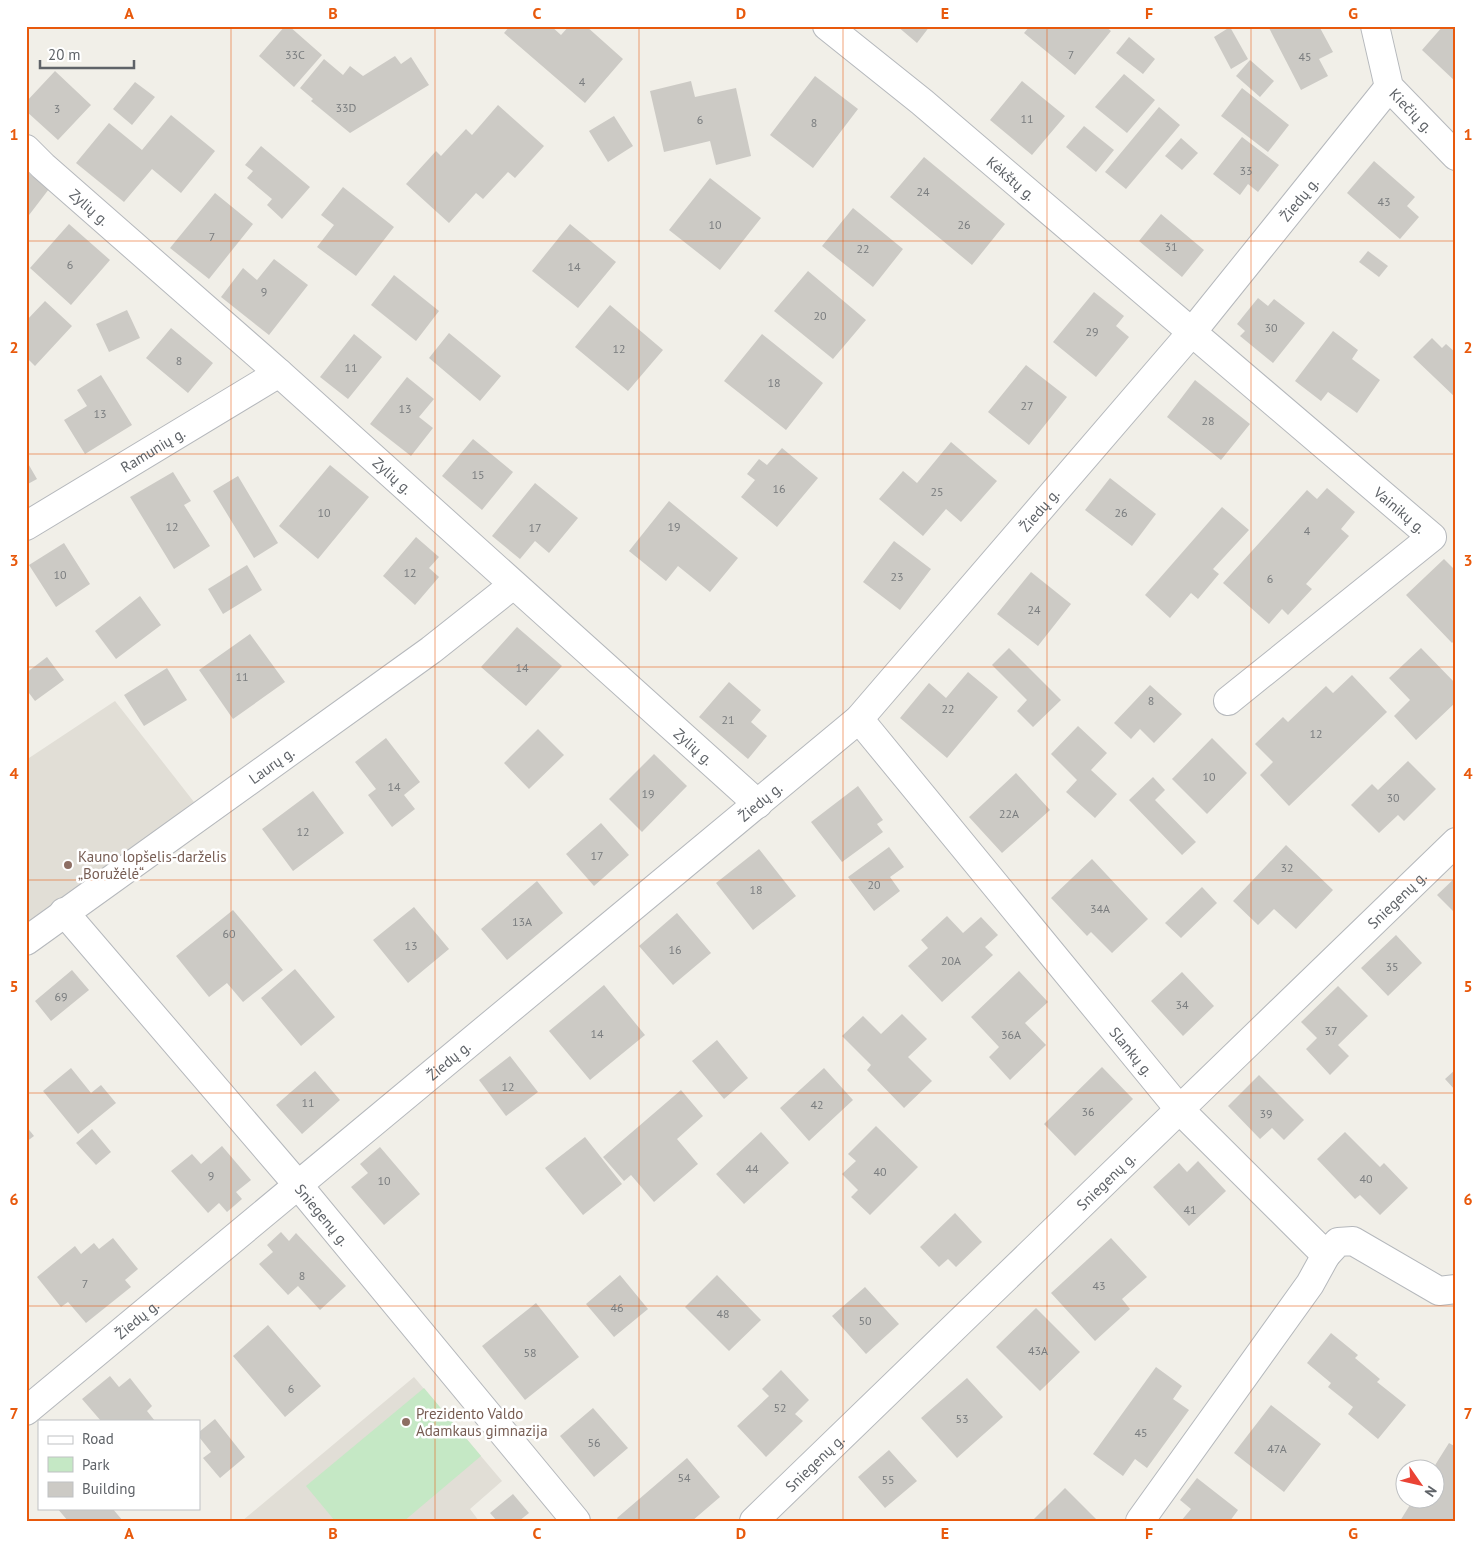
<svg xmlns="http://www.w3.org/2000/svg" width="1482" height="1547" font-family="'PT Sans',sans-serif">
<rect width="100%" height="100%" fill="#f1efe8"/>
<path fill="#e1ded6" d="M115,701l79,101 -168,125v-167z
M414,1377l88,104 -32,28 9,12h-237z"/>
<path fill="#c5e8c5" d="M424,1388l57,68 -77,65h-69l-29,-35z"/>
<path fill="#cccac5" d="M285,26h4l33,29 -28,32 -35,-31z
M510,26h41l10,9 8,-9h17l37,33 -38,44 -81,-70z
M897,26h33l-13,17z
M1030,26h75l6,5 -36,44 -51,-42z
M1268,26h51l14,26 -14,7 9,17 -27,14z
M1443,26h13v56l-34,-32z
M1230,27l18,32 -17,10 -17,-32z
M1129,37l26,22 -12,15 -27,-21z
M395,56l6,8 10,-7 18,28 -79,48 -39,-32 2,-2 -13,-11 24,-29 19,16 7,-9 13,10z
M1250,60l24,21 -14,16 -24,-21z
M55,71l36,34 -33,35 -32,-29v-9z
M1124,74l31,26 -28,33 -32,-26z
M815,76l43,33 -45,59 -43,-33z
M691,81l4,16 41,-9 15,68 -35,9 -6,-24 -46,11 -14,-61z
M1022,81l43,35 -33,39 -42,-35z
M135,82l20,15 -23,28 -19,-16z
M1242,88l47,37 -21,27 -47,-36z
M498,105l46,41 -29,32 -7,-6 -25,27 -7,-6 -27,30 -43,-39 30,-33 5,5 25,-27 6,6z
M1159,107l21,18 -54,64 -21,-17z
M171,115l44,36 -34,42 -29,-24 -28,33 -48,-39 33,-40 33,27z
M614,116l19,30 -25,16 -19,-31z
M1084,126l30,24 -18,22 -30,-25z
M1242,137l37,28 -21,27 -10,-8 -8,11 -27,-21z
M1181,138l17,15 -16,17 -17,-14z
M261,146l49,41 -28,32 -15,-14 5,-6 -25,-21 6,-7 -8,-6z
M924,157l81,67 -33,41 -82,-68z
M1374,161l41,36 -8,9 12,11 -19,22 -53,-46z
M26,171l23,18 -23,30z
M710,178l51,40 -41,52 -51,-40z
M343,187l51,40 -38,49 -39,-29 17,-22 -13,-10z
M215,193l38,31 -44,55 -39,-31z
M853,208l50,41 -30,38 -51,-41z
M1161,214l43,36 -22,27 -43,-36z
M69,224l41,36 -39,45 -41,-37z
M570,224l46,38 -38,46 -46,-37z
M1368,251l20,15 -9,11 -20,-15z
M274,259l34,26 -39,50 -48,-38 22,-29 14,12z
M808,271l58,49 -33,39 -59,-48z
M394,275l45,36 -23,30 -45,-36z
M1094,292l30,24 -8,10 13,11 -33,40 -43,-35z
M1258,298l10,8 6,-7 31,24 -32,40 -33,-27 5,-5 -8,-7z
M45,301l27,25 -37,40 -9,-9v-36z
M610,305l53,45 -35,41 -53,-44z
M127,310l13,28 -31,14 -13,-28z
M171,328l42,35 -25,30 -42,-35z
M1333,331l25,19 -6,9 28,21 -23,33 -29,-21 -7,9 -26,-20z
M449,333l52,43 -21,25 -51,-43z
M354,334l28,23 -34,42 -28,-22z
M762,334l61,49 -37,47 -62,-49z
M1432,338l10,10 4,-4 10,9v45l-43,-41z
M1026,365l41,32 -38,48 -41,-33z
M101,375l31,50 -47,29 -21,-34 23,-14 -10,-16z
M407,377l27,22 -15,18 14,11 -22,28 -41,-32z
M1195,380l55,44 -29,36 -54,-43z
M473,439l40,33 -31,38 -40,-34z
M951,442l46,39 -36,41 -15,-13 -23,27 -44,-37 24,-28 14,12z
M782,448l36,30 -41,49 -36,-30 14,-17 -8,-6 12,-15 8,6z
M26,460l11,19 -11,6z
M330,465l39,32 -51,62 -39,-33z
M173,472l18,29 -7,4 26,41 -36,23 -44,-72z
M238,476l40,67 -24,15 -41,-67z
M1110,478l46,36 -24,32 -47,-36z
M535,483l43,35 -29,35 -14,-12 -15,18 -28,-23z
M1327,488l28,24 -14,17 8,7 -43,48 6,5 -24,26 -6,-6 -13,15 -46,-41 84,-93 10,9z
M669,501l69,57 -28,34 -32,-26 -12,15 -37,-30z
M1222,507l27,23 -36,39 6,5 -21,25 -7,-6 -21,25 -25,-23z
M416,537l23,20 -10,11 10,9 -24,28 -32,-29z
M894,541l37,28 -31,41 -37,-28z
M64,543l26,41 -34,23 -27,-42z
M1444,559l12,12v68l-4,4 -46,-48z
M247,565l15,25 -39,24 -15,-25z
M1031,572l40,32 -33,42 -41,-32z
M140,596l21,29 -45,34 -21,-28z
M517,627l45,39 -36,40 -45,-39z
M250,634l35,48 -52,37 -34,-49z
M1009,648l52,52 -28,27 -16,-16 10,-11 -35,-35z
M1421,648l35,36v18l-40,38 -22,-24 16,-16 -21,-22z
M47,657l17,23 -29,21 -9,-12v-16z
M167,668l20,32 -43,26 -20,-31z
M968,672l30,25 -51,61 -47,-40 29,-35 17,15z
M1352,675l35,37 -98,94 -29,-31 13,-13 -18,-18 28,-27 5,5 38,-36 7,7z
M729,682l32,28 -10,12 16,14 -19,23 -49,-42z
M1150,685l32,29 -28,29 -14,-14 -9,10 -17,-16z
M1078,726l29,27 -16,17 26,24 -22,24 -29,-26 11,-12 -26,-26z
M538,729l26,26 -35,34 -25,-26z
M386,738l34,44 -16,13 11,14 -23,18 -24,-32 8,-6 -21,-27z
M1212,738l35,35 -40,41 -35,-35z
M654,754l33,32 -45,46 -33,-33z
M1408,761l28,28 -32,32 -6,-6 -19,18 -28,-28 21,-21 6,6z
M1016,773l34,37 -48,43 -33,-36z
M1153,777l12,13 -10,10 41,42 -14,13 -53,-55z
M858,786l25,34 -6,4 6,8 -41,30 -31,-40z
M313,791l31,42 -51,38 -31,-42z
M601,823l28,32 -35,31 -28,-32z
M1286,845l47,45 -37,39 -22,-20 -16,16 -25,-24z
M889,847l15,20 -14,10 10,14 -26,20 -26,-34z
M759,849l37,47 -43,34 -37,-47z
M1092,859l56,60 -36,34 -21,-21 -4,4 -36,-38z
M1456,877v37l-19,-19z
M537,881l26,32 -56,47 -26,-31z
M1202,887l15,16 -36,35 -16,-15z
M414,907l35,42 -41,34 -35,-43z
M233,910l50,60 -40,32 -16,-19 -18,14 -33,-41z
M677,913l34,40 -38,32 -34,-39z
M947,916l16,17 18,-16 17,18 -13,12 8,8 -51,47 -34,-36 20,-18 -7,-8z
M1396,935l26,28 -34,33 -27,-28z
M295,969l40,48 -34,29 -40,-48z
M72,970l17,20 -38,31 -16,-20z
M1019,971l29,31 -23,21 21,22 -36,35 -21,-23 10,-10 -28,-30z
M1182,972l32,34 -31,30 -32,-35z
M604,985l41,50 -55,45 -41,-49z
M1338,986l30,30 -30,29 11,11 -19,19 -24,-26 11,-11 -16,-16z
M902,1014l25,25 -19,18 24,24 -28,27 -37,-38 4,-5 -29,-29 21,-20 18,18z
M717,1040l31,38 -24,21 -32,-38z
M510,1056l28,36 -32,24 -27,-36z
M1102,1067l31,32 -58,57 -31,-32z
M71,1068l20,25 10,-8 15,18 -38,31 -35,-43z
M824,1068l29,32 -44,41 -29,-33z
M1456,1069v22l-11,-12z
M315,1071l25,29 -38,34 -26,-29z
M1259,1075l45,45 -20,20 -12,-12 -12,11 -32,-33z
M681,1090l22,26 -26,23 21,25 -44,38 -23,-27 -7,6 -21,-24z
M26,1126l8,10 -8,6z
M876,1126l42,41 -48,48 -19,-18 7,-7 -16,-16 14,-13 -8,-7z
M92,1129l19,23 -15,13 -20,-22z
M761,1132l28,31 -45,41 -28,-30z
M1345,1132l35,35 4,-4 24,25 -28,27 -20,-20 -5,4 -38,-40z
M585,1137l37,47 -39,31 -38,-47z
M222,1146l29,34 -15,12 6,7 -15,13 -8,-9 -11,10 -37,-42 21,-17 9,10z
M380,1147l40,47 -36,31 -33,-38 17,-14 -8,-9z
M1198,1161l28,30 -37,35 -36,-39 26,-24 8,9z
M955,1213l27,29 -26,25 -8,-8 -9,8 -19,-20z
M281,1232l8,9 7,-8 50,53 -26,24 -22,-24 -10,9 -29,-31 14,-12 -6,-7z
M113,1238l25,31 -13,11 6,7 -45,36 -18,-21 -7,5 -24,-30 38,-31 6,8 13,-11 5,6z
M1111,1238l36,39 -25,22 8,10 -35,32 -44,-48z
M620,1275l28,34 -34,28 -28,-33z
M717,1275l44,45 -32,31 -44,-44z
M865,1287l34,37 -33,30 -34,-38z
M536,1303l43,54 -54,43 -43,-54z
M1036,1308l44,44 -40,39 -44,-44z
M268,1325l53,61 -36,31 -52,-61z
M1331,1333l27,22 -3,3 25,21 -3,3 29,23 -28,34 -30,-25 5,-7 -25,-20 3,-4 -24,-20z
M1156,1367l26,19 -9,13 16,11 -42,58 -12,-9 -12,17 -30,-22z
M781,1370l28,30 -14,14 8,7 -37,36 -29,-31 32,-30 -7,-7z
M110,1376l9,11 11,-9 22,28 -5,5 8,10h-54l-19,-22z
M967,1378l36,39 -46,41 -36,-40z
M1271,1405l50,39 -37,48 -50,-39z
M593,1408l35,40 -34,29 -34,-41z
M215,1419l30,38 -25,21 -17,-20 8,-6 -12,-15v-5z
M1449,1443l7,4v69l-3,5h-53l13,-21h21v-30h-2z
M889,1450l28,31 -32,27 -27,-31z
M687,1458l33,39 -28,24h-73l-2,-3z
M1197,1478l41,32 -8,11h-49l10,-12 -11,-9z
M1065,1488l33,33h-66z
M513,1494l16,19 -10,8h-22l-7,-8z
M57,1508h55l11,13h-55z"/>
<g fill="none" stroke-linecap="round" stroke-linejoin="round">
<g stroke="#b5b8bc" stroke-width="30">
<g id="street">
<path id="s1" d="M827,26l95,76 510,435 -204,164"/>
<path id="s2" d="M1375,26l14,61 67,69"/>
<path id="s3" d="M26,149l17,17 236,207 479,431"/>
<path id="s4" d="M26,526l253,-153"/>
<path id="s5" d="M859,719l321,391 146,145 12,-13 15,-1 86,50 17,-2"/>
<path id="s6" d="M64,912l234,273 278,336"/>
<path id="s7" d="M26,941l405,-291 82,-65"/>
<path id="s8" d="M26,1411l833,-692 333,-387 197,-245"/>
<path id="s9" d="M754,1521l702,-679"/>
<path d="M1140,1521l170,-237 16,-29"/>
</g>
</g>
<use href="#street" stroke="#fff" stroke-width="28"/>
</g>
<path fill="none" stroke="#e8590c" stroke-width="1" stroke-opacity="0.55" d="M231,26v1495M435,26v1495M639,26v1495M843,26v1495M1047,26v1495M1251,26v1495M26,241h1430M26,454h1430M26,667h1430M26,880h1430M26,1093h1430M26,1306h1430"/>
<g fill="#8d6e63" stroke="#fff" stroke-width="2">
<circle cx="68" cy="865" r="5"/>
<circle cx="406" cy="1422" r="5"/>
</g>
<g text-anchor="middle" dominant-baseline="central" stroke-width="5" stroke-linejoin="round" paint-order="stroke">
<g font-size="12" fill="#7a7d7f">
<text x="295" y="54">33C</text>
<text x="1071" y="54">7</text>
<text x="1305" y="56">45</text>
<text x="582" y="81">4</text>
<text x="346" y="107">33D</text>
<text x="57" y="108">3</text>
<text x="1027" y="118">11</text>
<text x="700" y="119">6</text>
<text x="814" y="122">8</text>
<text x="1246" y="170">33</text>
<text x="923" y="191">24</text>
<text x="1384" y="201">43</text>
<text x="715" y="224">10</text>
<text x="964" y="224">26</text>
<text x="212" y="236">7</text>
<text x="1171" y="246">31</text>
<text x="863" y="248">22</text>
<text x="70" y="264">6</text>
<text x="574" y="266">14</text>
<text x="264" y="291">9</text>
<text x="820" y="315">20</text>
<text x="1271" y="327">30</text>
<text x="1092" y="331">29</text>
<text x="619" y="348">12</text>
<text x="179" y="360">8</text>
<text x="351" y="367">11</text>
<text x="774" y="382">18</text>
<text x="1027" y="405">27</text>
<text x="405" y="408">13</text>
<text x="100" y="413">13</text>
<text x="1208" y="420">28</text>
<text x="478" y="474">15</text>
<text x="779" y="488">16</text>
<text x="937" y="491">25</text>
<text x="324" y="512">10</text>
<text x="1121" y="512">26</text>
<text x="172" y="526">12</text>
<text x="674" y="526">19</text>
<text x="535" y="527">17</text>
<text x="1307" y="530">4</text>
<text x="410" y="572">12</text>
<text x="60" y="574">10</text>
<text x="897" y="576">23</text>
<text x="1270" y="578">6</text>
<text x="1034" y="609">24</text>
<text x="522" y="667">14</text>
<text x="242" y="676">11</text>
<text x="1151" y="700">8</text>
<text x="948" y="708">22</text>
<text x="728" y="719">21</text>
<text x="1316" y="733">12</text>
<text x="1209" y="776">10</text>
<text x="394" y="786">14</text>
<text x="648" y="793">19</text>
<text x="1393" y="797">30</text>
<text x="1009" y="813">22A</text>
<text x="303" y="831">12</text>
<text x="597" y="855">17</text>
<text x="1287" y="867">32</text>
<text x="874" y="884">20</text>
<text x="756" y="889">18</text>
<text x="1100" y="908">34A</text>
<text x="522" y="921">13A</text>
<text x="229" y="933">60</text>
<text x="411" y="945">13</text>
<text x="675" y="949">16</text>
<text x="951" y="960">20A</text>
<text x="1392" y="966">35</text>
<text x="61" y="996">69</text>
<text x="1182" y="1004">34</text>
<text x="1331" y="1030">37</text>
<text x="597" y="1033">14</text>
<text x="1011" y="1034">36A</text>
<text x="508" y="1086">12</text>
<text x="308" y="1102">11</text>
<text x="817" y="1104">42</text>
<text x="1088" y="1111">36</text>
<text x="1266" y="1113">39</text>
<text x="752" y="1168">44</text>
<text x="880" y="1171">40</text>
<text x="211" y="1175">9</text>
<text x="1366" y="1178">40</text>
<text x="384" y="1180">10</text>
<text x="1190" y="1209">41</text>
<text x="302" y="1275">8</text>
<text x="85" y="1283">7</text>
<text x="1099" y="1285">43</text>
<text x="617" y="1307">46</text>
<text x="723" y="1313">48</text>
<text x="865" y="1320">50</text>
<text x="1038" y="1350">43A</text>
<text x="530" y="1352">58</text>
<text x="291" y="1388">6</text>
<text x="780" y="1407">52</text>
<text x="962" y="1418">53</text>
<text x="1141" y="1432">45</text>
<text x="594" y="1442">56</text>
<text x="1277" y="1448">47A</text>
<text x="684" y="1477">54</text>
<text x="888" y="1479">55</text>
</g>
<g font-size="15" fill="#5f6368" stroke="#fff">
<text stroke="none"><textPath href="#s2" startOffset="95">Kiečių g.</textPath></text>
<text stroke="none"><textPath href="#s1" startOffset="239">Kėkštų g.</textPath></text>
<text stroke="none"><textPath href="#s8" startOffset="1764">Žiedų g.</textPath></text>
<text stroke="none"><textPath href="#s3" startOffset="86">Zylių g.</textPath></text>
<text stroke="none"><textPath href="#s4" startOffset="148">Ramunių g.</textPath></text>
<text stroke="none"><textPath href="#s3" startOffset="491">Zylių g.</textPath></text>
<text stroke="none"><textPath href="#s8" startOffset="1359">Žiedų g.</textPath></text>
<text stroke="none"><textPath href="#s1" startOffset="750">Vainikų g.</textPath></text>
<text stroke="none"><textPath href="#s3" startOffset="896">Zylių g.</textPath></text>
<text stroke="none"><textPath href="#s7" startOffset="302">Laurų g.</textPath></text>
<text stroke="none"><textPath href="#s8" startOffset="954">Žiedų g.</textPath></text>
<text stroke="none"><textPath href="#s9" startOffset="894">Sniegenų g.</textPath></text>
<text stroke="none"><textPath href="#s5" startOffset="430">Slankų g.</textPath></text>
<text stroke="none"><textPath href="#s8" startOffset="549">Žiedų g.</textPath></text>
<text stroke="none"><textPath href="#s9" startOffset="489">Sniegenų g.</textPath></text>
<text stroke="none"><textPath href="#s6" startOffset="398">Sniegenų g.</textPath></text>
<text stroke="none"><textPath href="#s8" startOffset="144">Žiedų g.</textPath></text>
<text stroke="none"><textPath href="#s9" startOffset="84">Sniegenų g.</textPath></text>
</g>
<g font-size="15" fill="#785e54" stroke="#fff" text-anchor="start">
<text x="78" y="856">Kauno lopšelis-darželis<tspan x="78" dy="17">„Boružėlė“</tspan></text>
<text x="416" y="1413">Prezidento Valdo<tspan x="416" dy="17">Adamkaus gimnazija</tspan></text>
</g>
</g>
<rect width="1482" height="1547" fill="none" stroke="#ffffff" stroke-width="55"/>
<rect x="38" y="1420" width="162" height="90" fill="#ffffff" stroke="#bfc1c3"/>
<rect x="48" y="1436" width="25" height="8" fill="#ffffff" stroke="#bfc1c3"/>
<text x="82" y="1444" font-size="15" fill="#5f6368">Road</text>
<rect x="48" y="1457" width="25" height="15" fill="#c5e8c5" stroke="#bfc1c3"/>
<text x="82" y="1470" font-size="15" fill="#5f6368">Park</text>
<rect x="48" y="1482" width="25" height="15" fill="#cccac5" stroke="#bfc1c3"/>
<text x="82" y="1494" font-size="15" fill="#5f6368">Building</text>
<g transform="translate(1420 1484) rotate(124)"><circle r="24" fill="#ffffff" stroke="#bfc1c3"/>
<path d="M0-4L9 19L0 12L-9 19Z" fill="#ea4335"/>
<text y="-8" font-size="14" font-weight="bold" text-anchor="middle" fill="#5f6368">N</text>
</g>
<path d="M40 60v8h94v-8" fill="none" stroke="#5f6368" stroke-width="2.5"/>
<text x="48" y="60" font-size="15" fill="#5f6368" stroke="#ffffff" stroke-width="4" paint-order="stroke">20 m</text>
<rect x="28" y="28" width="1426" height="1492" fill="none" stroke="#e8590c" stroke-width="2"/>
<g font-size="16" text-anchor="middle" font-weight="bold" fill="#e8590c">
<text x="129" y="19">A</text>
<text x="333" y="19">B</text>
<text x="537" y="19">C</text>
<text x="741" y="19">D</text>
<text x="945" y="19">E</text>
<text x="1149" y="19">F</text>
<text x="1353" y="19">G</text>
<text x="14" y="140">1</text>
<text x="1468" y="140">1</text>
<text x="14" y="353">2</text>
<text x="1468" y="353">2</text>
<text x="14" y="566">3</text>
<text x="1468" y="566">3</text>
<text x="14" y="779">4</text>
<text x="1468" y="779">4</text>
<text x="14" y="992">5</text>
<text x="1468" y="992">5</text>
<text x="14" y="1205">6</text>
<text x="1468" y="1205">6</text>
<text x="14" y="1419">7</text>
<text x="1468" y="1419">7</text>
<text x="129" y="1539">A</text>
<text x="333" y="1539">B</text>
<text x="537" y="1539">C</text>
<text x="741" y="1539">D</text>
<text x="945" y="1539">E</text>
<text x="1149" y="1539">F</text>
<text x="1353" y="1539">G</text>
</g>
</svg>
